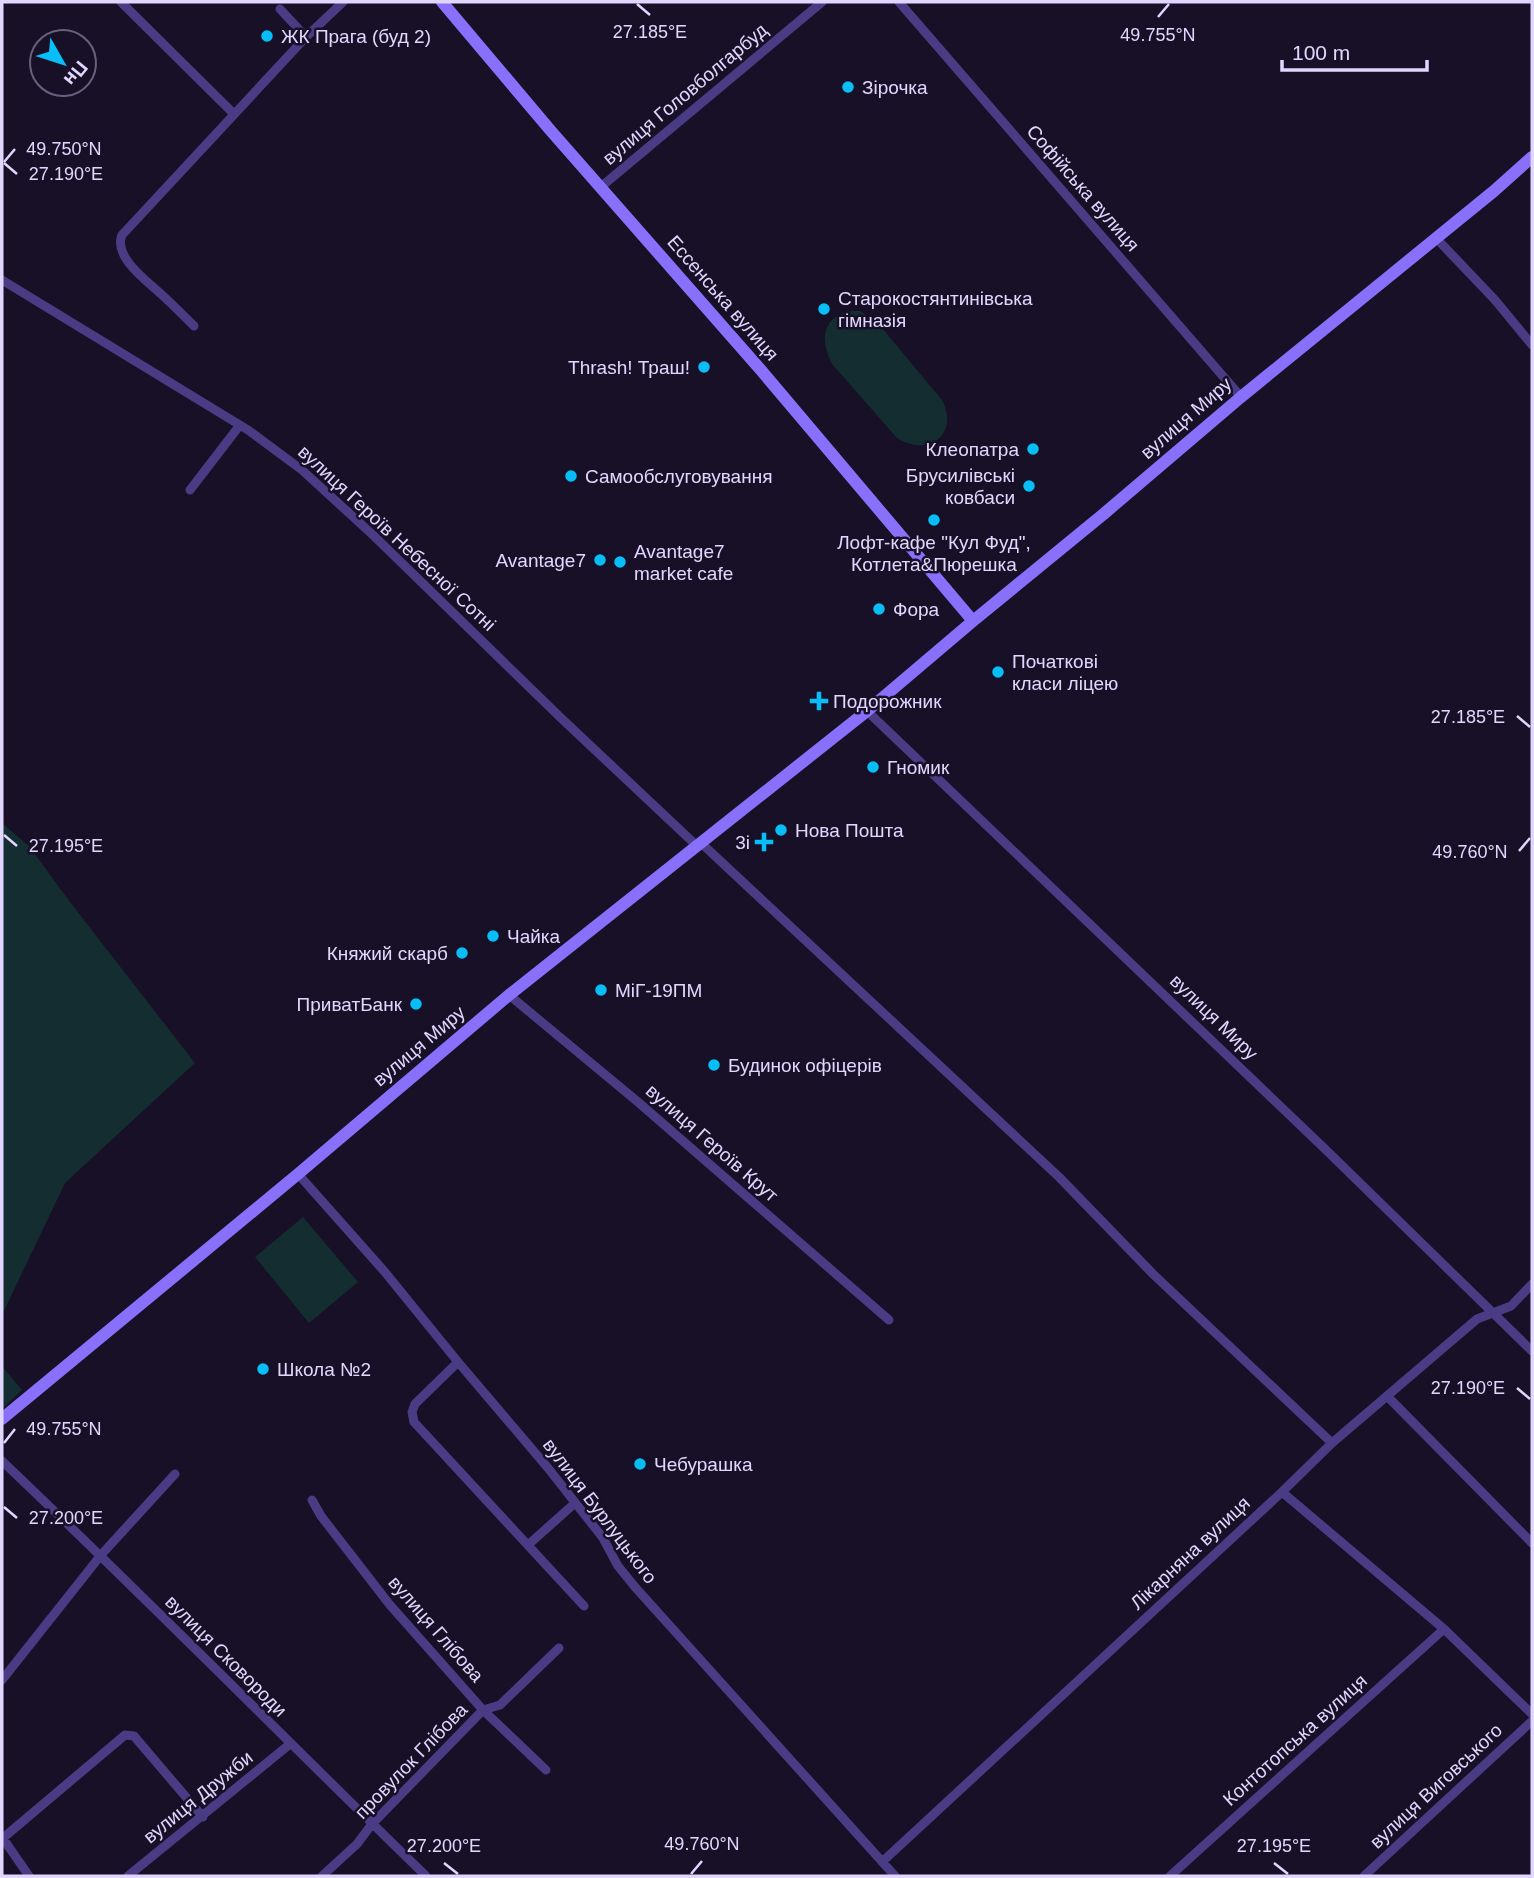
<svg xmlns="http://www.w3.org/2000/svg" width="1534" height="1878" font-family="Helvetica,sans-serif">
<rect width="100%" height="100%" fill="#171027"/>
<path fill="#132d30" d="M852,311h8l17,11 65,78c18,34 -14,58 -45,38l-65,-74c-12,-25 -11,-47 20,-53z
M2,823l27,23 41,56 125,161 -130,120 -63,132z
M303,1217l55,65 -49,41 -54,-66z
M2,1366l20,24 -20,19z"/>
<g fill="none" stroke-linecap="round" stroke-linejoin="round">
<path stroke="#493c84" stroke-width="9" d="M121,2l113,112
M899,2l342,395
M280,9l26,28
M602,186l220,-184
M1436,238l59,62 37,45
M2,280l246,150 54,40 71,65 188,183 135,127
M194,326c-11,-11 -22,-22 -33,-32 -14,-13 -48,-37 -39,-59l184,-198 37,-35
M190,490l50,-65
M867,711l457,437 208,203
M700,842l359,335 94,97 179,169
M509,995l129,107 251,218
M298,1174l86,97 74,91 90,106 55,70 15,28 17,21 260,289
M458,1362l-43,42 -3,8 2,10 170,184
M1387,1396l145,147
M2,1461c143,136 282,277 424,415
M1282,1492l162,137 88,85
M312,1500l9,16 69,89 93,105 63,60
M528,1545l47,-42
M2,1680l99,-125 74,-81
M2,1837l27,39
M3,1838l122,-103 9,1 69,81
M882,1862l400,-370 50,-49 145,-124 34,-13 21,-22
M128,1876l162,-132
M322,1876l35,-32 15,-20 111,-114 17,-5 59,-57
M1170,1876l274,-247
M1364,1876l168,-155"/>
<path stroke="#8870fb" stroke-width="12" d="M442,2l109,129 209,238 213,252
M2,1419l296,-245 211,-179 358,-284 106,-90 133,-109 135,-115 253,-206 38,-34"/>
</g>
<path fill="none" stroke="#e1d7fe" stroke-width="2.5" d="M637,4l13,11M1158,17l11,-13M4,162l11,-13M4,163l13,11M1517,716l13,11M4,835l13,11M1519,851l11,-13M1517,1388l13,11M4,1443l11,-14M4,1507l13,11M444,1863l14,11M1274,1863l14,11M691,1874l11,-13"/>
<g fill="#08bef9" stroke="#171027" stroke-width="2.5">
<circle cx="267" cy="36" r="7"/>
<circle cx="848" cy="87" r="7"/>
<circle cx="824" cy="309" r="7"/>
<circle cx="704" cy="367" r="7"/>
<circle cx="1033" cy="449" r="7"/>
<circle cx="571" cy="476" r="7"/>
<circle cx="1029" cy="486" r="7"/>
<circle cx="934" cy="520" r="7"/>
<circle cx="600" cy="560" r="7"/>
<circle cx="620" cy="562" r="7"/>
<circle cx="879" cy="609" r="7"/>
<circle cx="998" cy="672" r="7"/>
<path d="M815.5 690.5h7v7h7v7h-7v7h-7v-7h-7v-7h7z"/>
<circle cx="873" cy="767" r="7"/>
<circle cx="781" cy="830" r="7"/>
<path d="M760.5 831.5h7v7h7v7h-7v7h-7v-7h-7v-7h7z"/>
<circle cx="493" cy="936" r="7"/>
<circle cx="462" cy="953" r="7"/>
<circle cx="601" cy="990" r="7"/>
<circle cx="416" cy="1004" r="7"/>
<circle cx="714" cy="1065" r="7"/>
<circle cx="263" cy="1369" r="7"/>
<circle cx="640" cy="1464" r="7"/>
</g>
<g text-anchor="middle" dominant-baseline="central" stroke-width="5" stroke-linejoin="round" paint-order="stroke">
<g font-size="19" fill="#e1d7fe" stroke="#171027" text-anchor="start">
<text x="281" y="36">ЖК Прага (буд 2)</text>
<text x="862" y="87">Зірочка</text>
<text x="838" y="298">Старокостянтинівська<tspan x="838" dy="22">гімназія</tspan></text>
<text x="690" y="367" text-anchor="end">Thrash! Траш!</text>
<text x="1019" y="449" text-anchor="end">Клеопатра</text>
<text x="1015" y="475" text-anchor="end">Брусилівські<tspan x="1015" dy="22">ковбаси</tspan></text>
<text x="585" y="476">Самообслуговування</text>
<text x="934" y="542" text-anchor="middle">Лофт-кафе "Кул Фуд",<tspan x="934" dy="22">Котлета&amp;Пюрешка</tspan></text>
<text x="634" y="551">Avantage7<tspan x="634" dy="22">market cafe</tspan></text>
<text x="586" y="560" text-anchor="end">Avantage7</text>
<text x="893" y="609">Фора</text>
<text x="1012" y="661">Початкові<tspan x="1012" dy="22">класи ліцею</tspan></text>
<text x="833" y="701">Подорожник</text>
<text x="887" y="767">Гномик</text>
<text x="795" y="830">Нова Пошта</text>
<text x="750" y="842" text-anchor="end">3і</text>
<text x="507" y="936">Чайка</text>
<text x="448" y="953" text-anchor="end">Княжий скарб</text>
<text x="615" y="990">МіГ-19ПМ</text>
<text x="402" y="1004" text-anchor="end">ПриватБанк</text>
<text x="728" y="1065">Будинок офіцерів</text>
<text x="277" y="1369">Школа №2</text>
<text x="654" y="1464">Чебурашка</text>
</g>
<g font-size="19" fill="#e1d7fe" stroke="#171027">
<text transform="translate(685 94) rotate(-40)">вулиця Головболгарбуд</text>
<text transform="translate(1083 188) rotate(49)">Софійська вулиця</text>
<text transform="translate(723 298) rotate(49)">Ессенська вулиця</text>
<text transform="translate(1186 418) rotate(-41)">вулиця Миру</text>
<text transform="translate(397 538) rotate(43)">вулиця Героїв Небесної Сотні</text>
<text transform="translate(1214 1017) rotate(44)">вулиця Миру</text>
<text transform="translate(419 1046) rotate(-40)">вулиця Миру</text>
<text transform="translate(712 1143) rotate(41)">вулиця Героїв Крут</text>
<text transform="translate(600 1511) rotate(53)">вулиця Бурлуцького</text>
<text transform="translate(1190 1553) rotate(-43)">Лікарняна вулиця</text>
<text transform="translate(436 1629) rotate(49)">вулиця Глібова</text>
<text transform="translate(226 1656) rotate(45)">вулиця Сковороди</text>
<text transform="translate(1295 1740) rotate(-42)">Контотопська вулиця</text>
<text transform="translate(411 1761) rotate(-46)">провулок Глібова</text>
<text transform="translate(1436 1786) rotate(-43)">вулиця Виговського</text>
<text transform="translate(198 1797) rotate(-39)">вулиця Дружби</text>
</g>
</g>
<g font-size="18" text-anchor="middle" fill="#e1d7fe" stroke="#171027" stroke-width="5" stroke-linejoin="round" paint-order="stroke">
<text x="650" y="38">27.185°E</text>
<text x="1158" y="41">49.755°N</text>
<text x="64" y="155">49.750°N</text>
<text x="66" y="180">27.190°E</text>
<text x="1468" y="723">27.185°E</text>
<text x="66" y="852">27.195°E</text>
<text x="1470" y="858">49.760°N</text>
<text x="1468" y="1394">27.190°E</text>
<text x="64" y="1435">49.755°N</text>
<text x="66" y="1524">27.200°E</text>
<text x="702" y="1850">49.760°N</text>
<text x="444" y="1852">27.200°E</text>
<text x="1274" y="1852">27.195°E</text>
</g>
<rect width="1534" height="1878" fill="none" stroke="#e1d7fe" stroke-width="7"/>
<g transform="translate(63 63) rotate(129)"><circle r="33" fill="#171027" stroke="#68607d" stroke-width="2"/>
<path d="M0-5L12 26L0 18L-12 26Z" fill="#08bef9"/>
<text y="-10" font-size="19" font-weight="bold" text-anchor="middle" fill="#e1d7fe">Пн</text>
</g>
<path d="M1282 60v10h145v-10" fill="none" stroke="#e1d7fe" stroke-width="3.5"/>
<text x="1292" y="60" font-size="21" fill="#e1d7fe" stroke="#171027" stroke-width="5" paint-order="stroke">100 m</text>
</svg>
